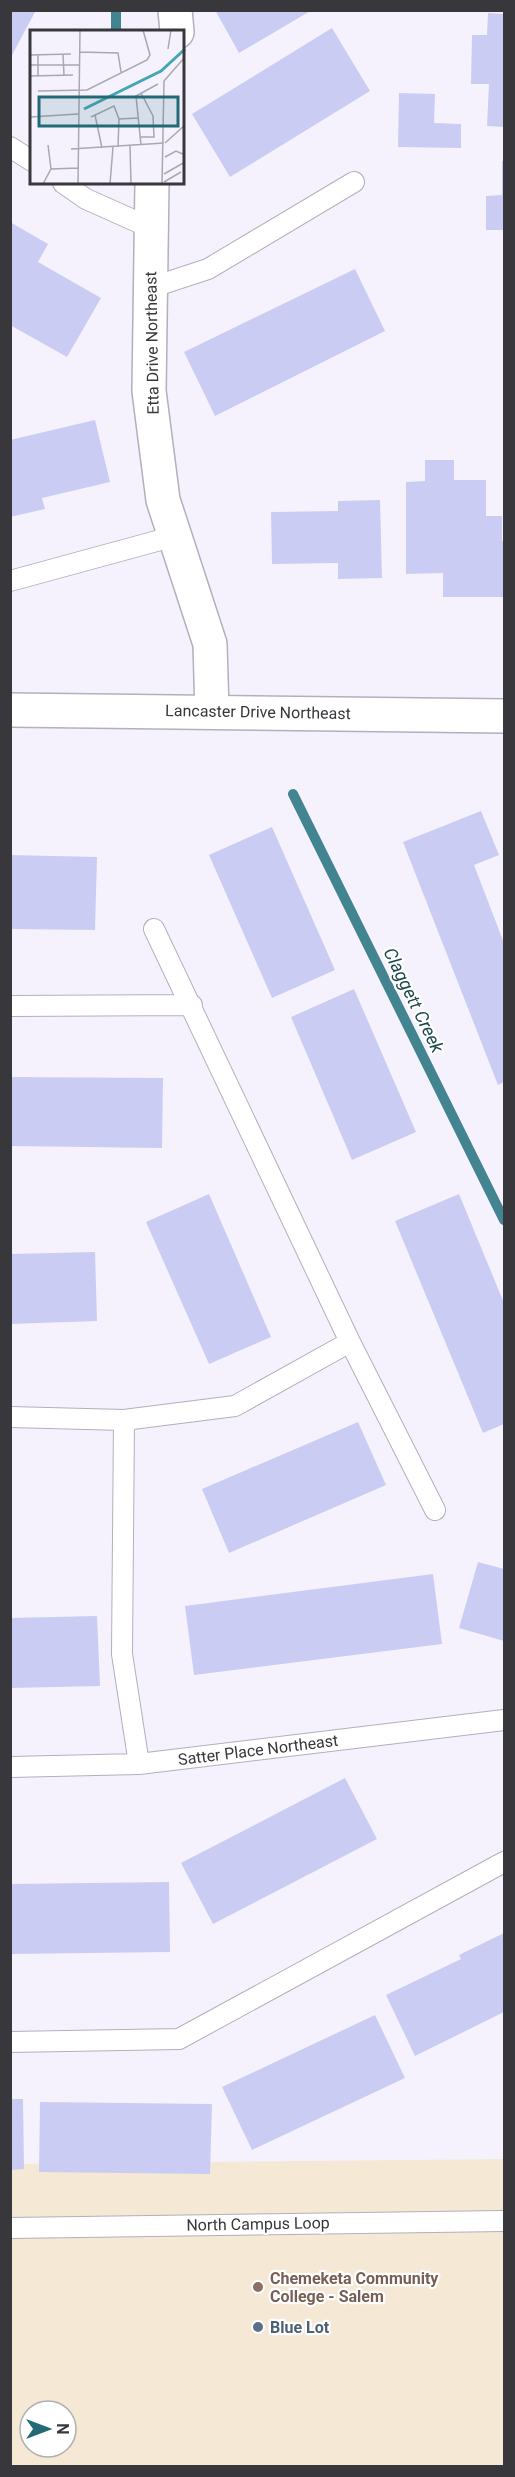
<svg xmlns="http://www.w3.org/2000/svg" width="515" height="2477" font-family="Roboto,sans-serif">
<rect width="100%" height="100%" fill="#f5f2fd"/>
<path fill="#f5e8d4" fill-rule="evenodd" d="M504,2159v307h-493l-1,-302zM30,2411h36v36h-36z"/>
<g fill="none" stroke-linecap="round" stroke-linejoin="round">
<path stroke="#428590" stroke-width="10" d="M116,10v22
M293,794l211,426"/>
</g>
<path fill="#cbccf4" d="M10,10h26l-26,49z
M215,10h97l-73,43z
M488,13l16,1v113l-17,-1 2,-42h-18l1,-49h15z
M332,28l38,63 -140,86 -38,-63z
M399,93l36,1 -1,29 27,1v24l-63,-1z
M502,161h2v69h-18v-34l16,-1z
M10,222l38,22 -10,18 63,36 -34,59 -57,-32z
M355,269l30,62 -170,85 -31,-64z
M95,420l15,62 -68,16 3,11 -35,8v-77z
M425,460h29v20h32v36h16v25h2v56h-61v-24l-37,1v-92l19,-1z
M380,500l2,78 -44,1v-16l-66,1 -1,-52 67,-1v-10z
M481,811l18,44 -25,10 30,78v139l-6,3 -95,-243z
M272,827l63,143 -63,28 -63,-143z
M10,855l87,2 -2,73 -85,-1z
M354,989l62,143 -64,28 -61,-143z
M10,1077l153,1 -1,70 -152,-2z
M209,1194l62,143 -62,27 -63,-142z
M459,1194l45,109v121l-21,9 -88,-212z
M95,1252l2,69 -87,3v-70z
M358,1422l28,63 -157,68 -27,-64z
M478,1562l26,7v72l-45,-13z
M433,1574l9,70 -248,31 -9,-69z
M97,1616l3,70 -90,2v-70z
M345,1778l32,61 -164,85 -32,-61z
M169,1882l1,70 -160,2v-70z
M504,1933v79l-89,44 -29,-61 75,-36 -2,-4z
M375,2015l30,63 -153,72 -30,-63z
M10,2099h13l1,70 -14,1z
M40,2102l172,2 -2,70 -171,-2z"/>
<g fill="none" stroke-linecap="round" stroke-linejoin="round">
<g stroke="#b3afbc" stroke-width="22">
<path id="lane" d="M10,147l22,14
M63,183l23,16 65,29
M150,288l58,-19 146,-87
M10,581l165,-45
M10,1006l182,-1
M350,1342l85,168
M10,1417l114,3
M139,1764l-17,-110 2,-234 111,-14 115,-64 -196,-413
M10,1767l129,-3 365,-44
M10,2042l169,-3 325,-177
M10,2228l494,-7"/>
</g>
<g stroke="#b3afbc" stroke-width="36">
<path id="street" d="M175,10l2,22
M152,183l-3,208 14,109 47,144 2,68"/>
</g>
<g stroke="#b3afbc" stroke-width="36">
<path id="primary" d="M10,710l494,6"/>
</g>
<use href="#lane" stroke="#fff" stroke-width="20"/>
<use href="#street" stroke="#fff" stroke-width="33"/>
<use href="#primary" stroke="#fff" stroke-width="33"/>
</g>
<circle fill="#8d6e63" stroke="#fff" stroke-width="2" cx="258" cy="2287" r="6"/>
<circle fill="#5c6f8a" stroke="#fff" stroke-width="2" cx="258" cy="2327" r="6"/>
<g text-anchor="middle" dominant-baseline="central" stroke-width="4.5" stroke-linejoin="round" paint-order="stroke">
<g font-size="16" fill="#38373c" stroke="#fff">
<text transform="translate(152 343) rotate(-91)">Etta Drive Northeast</text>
<text transform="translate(258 712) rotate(1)">Lancaster Drive Northeast</text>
<text transform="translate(258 1750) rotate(-7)">Satter Place Northeast</text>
<text transform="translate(258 2224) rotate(-1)">North Campus Loop</text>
</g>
<g font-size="16" font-weight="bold" fill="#785e54" stroke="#fff" text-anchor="start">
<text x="270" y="2278">Chemeketa Community<tspan x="270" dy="18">College - Salem</tspan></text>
</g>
<g font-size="16" font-weight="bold" fill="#4e5e75" stroke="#fff" text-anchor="start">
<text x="270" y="2327">Blue Lot</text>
</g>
<g font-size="18" font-style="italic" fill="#1c484d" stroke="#fff">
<text transform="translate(414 1000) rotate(64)">Claggett Creek</text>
</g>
</g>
<g transform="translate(30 30)">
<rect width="154" height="154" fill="#f5f2fd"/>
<path fill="none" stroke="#46a7b4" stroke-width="3" d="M54,79l77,-38 24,-22"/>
<path fill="none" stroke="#a9a7b0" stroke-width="1.5" d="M138,19l3,-19M50,22l38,1 3,19M8,24v22M33,24l1,21M0,25l41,-1M0,35h49M0,46l43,-1M8,61l49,-1 60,-30 3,-5 -7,-25M65,85l7,33M0,87l48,-3M61,87l23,-11 5,13 19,-1M110,107h14l-1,-21 -12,-23M135,113l20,-18M18,115l3,24M111,115l-5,-49 22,-12M100,116l1,38M88,117l1,-28M41,119l93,-6M135,127l11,-6 9,4M134,144l21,-12M134,152l17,-10M13,154l8,-15 27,-1M48,154l2,-154M80,154l3,-37M132,154l2,-103 21,-24"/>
<path fill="#226b76" fill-opacity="0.15" stroke="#226b76" stroke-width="3" d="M9,67h139v29h-139z"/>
<rect width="154" height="154" fill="none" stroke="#38373c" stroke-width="3"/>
</g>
<rect width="515" height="2477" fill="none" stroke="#38373c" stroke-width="24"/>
<g transform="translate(48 2429) rotate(90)"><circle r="28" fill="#ffffff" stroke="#afafb1" stroke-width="1.5"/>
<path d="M0-4.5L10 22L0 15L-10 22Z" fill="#226b76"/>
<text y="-9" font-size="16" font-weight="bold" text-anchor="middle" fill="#38373c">N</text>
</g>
</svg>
